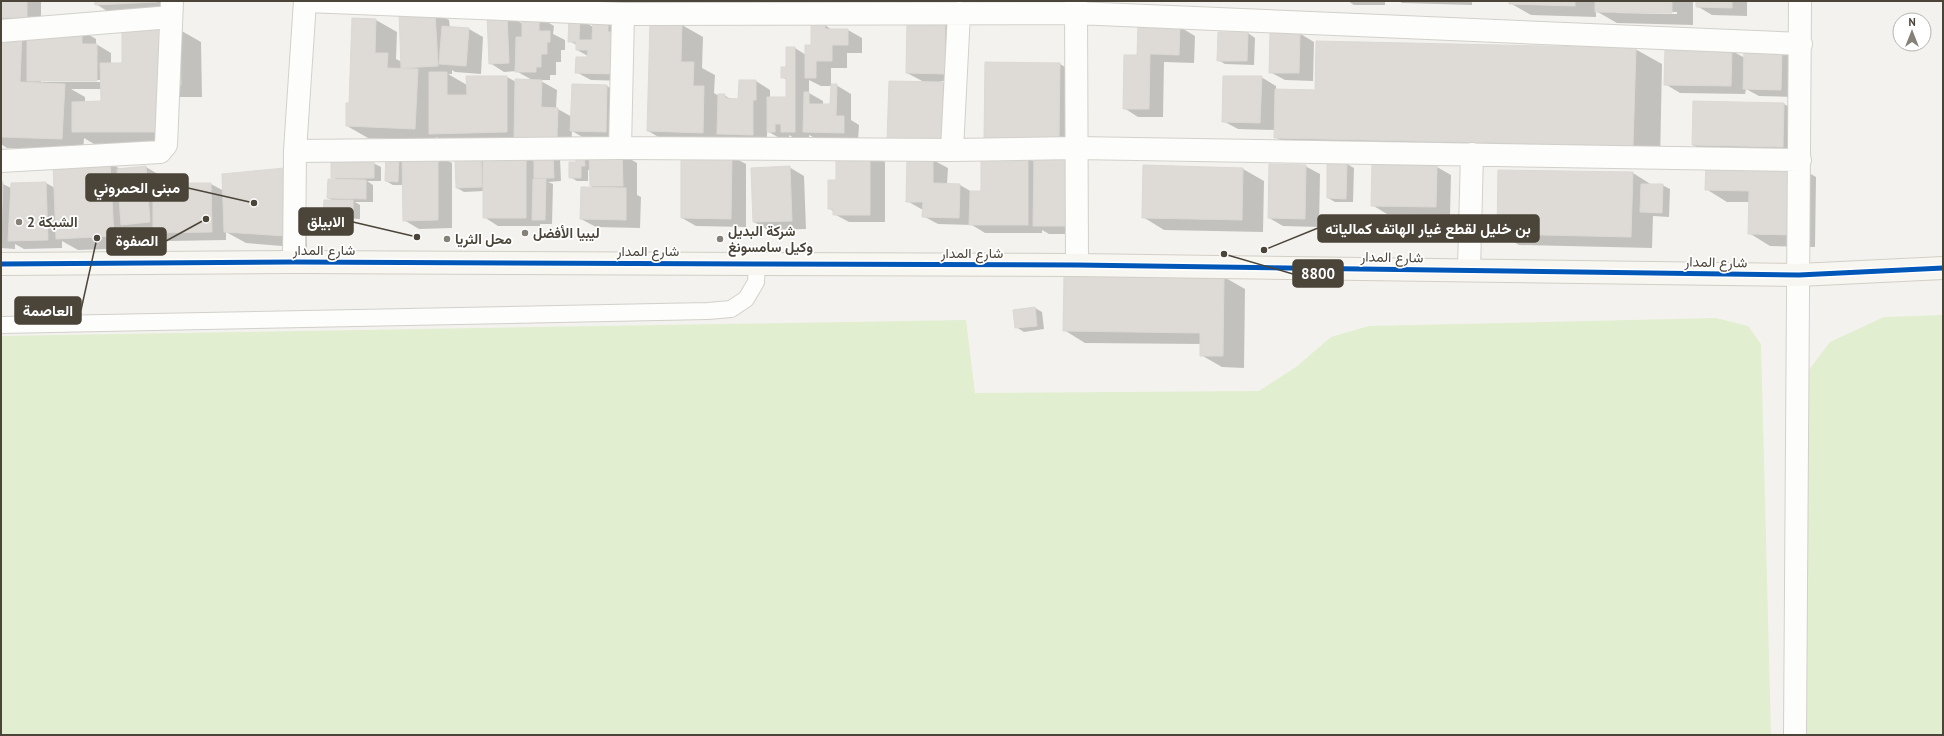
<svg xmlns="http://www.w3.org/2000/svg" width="1944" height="736" font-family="'PT Sans',Vazirmatn,sans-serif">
<rect width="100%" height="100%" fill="#f4f2ee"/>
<path fill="#e1eecf" d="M1943,315v420h-140l-7,-348 34,-45 54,-25z
M1716,318l32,8 13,18 10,391h-1770v-399l965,-16 9,73 284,-2 37,-24 35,-30 38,-11z"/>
<path fill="#0003" fill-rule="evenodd" d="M1,1h40v24l-40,2z
M96,1h75l1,9 -62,3 -14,-9z
M1333,1h52v4h-31l-6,-4z
M1399,1h73v4l-70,-2z
M1510,1h183v24l-76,-2 -21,-12v6l-65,-2 -21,-12zM1616,11l61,1v2l-61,-1z
M1697,1h50v15l-35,-1 -15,-9z
M435,12l14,8 1,8 19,1 14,8 -2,37 -26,-2 -3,-2v4h-4l19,11 40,-8 9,5 18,-1 -18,-10 -12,1 -14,-9 17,-48 16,9 16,-7 15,9 -1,8 12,6v10h-4v12h-5v13h-6v5h-11l18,10 -1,18 16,9 35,-31 14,9 -1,45 -34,-1 -14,-8 -1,16 -120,-2 -15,-8v3l-68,-2 -21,-12 3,-22 26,-84 21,12 -1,27 6,3z
M608,14l19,27 -1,40 -35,-1 -15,-8 12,-14v-2l-11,-6v-5l-8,-4 11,-22 13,8z
M945,23l14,8v50h-19l18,10 -2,58 -66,-67h34l-17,-9z
M682,25l21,12 -1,31 13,7 -1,18 5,3 5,-1 8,5h7l17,-19 14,9v8h17v-18l-5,-3 13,-29 11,7 19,-30 7,5h16l14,8v15h-15v15h-16v17h5l15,9v26l8,5 -1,16 -39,-1 -10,-5v5h-12l-8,-5v5h-6l-16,-9v12l-34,-1 -9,-5 -1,7 -54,-1 -21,-12zM809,80l12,6h11l-1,19h-8v-4l-14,-8z
M1180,27l15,9 -1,27 -30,-1 -1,55h-25l-14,-9 14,-52z
M180,30l21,12 1,55h-25l1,46 -84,1 -10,-6 -1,13 -76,-3 -6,-4v-111l81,-2 14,8v5l15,9v11h12zM41,80h61v2h-61zM71,89h30l1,13h-17v-5z
M1248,33l7,5 -1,27 -29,-1 -7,-4z
M1299,33l15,9 -1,39 -28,-1 -15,-8z
M1635,49l27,15 -2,97 -359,-8 -26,-16v-7l-37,-1 -15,-8 38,-44 15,9v4l40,1z
M1782,50l15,8 -2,39 -36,-1 -13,-7 -1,5 -65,-1 -15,-9 67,-33 13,7z
M1060,64l21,13 -1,75 -74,-1z
M1784,104l21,12 -1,42 -90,-1 -21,-12z
M577,152l45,2 15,9v32l4,2 -1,31 -44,-1 -15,-8 14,-30 -4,-3 -1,-16h-2v11h-11l-7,-4 7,-14z
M870,153l15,9v60h-36l-15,-8v-2l-5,-4 8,-27z
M437,155l15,8v65l-33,1 -15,-9v-35h-11l-7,-4 1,-24z
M526,156l9,6 25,-4 1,23 -13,1 5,2 -1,40h-12v2h-42l-14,-9v-26l-20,1 -7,-4 24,-29 3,2z
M731,156l15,8v63l-50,-1 -14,-8z
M1028,158l7,4 51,72h-37l-7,-4v3h-57l-13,-8 -34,-1 -15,-8v-6l-16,-9 26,-41 15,8 -1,16 13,1 12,7h10z
M110,163l10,6 26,-2 15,9 1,12 49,-4 13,7 81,-10 2,67 -61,-5 -20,-11v8l-57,1 -15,-10 -17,2 -3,-2v17l-56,2 -16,-9v7l-38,1 -9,-5v5l-14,-1v-65l10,5 35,-5 9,5z
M373,163l8,4v14h-14l6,4v17h-18l5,3v14l-28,-1 -8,-4 10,-13 -6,-3 10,-18 -6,-3z
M1347,164l7,4 -1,34h-18l-7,-4z
M1795,165l21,12 -1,70 -45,-1 -21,-13 1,-31h-23l-21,-13z
M1305,166l15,8 -1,53 -36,-1 -14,-8z
M789,167l15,9 2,53 -38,1 -14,-8z
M1437,167l14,8 -1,40 -63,-1 -15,-9z
M1243,169l21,12 -1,51 -99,-2 -21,-13z
M1633,173l19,12h10l8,4 -1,28 -16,-1 -1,32 -133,-3 -21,-12z
M1224,277l21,12 -1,79 -22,-1 -21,-12v-11l-116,-1 -21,-13z
M1035,308l7,4 2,17 -20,3 -8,-5 -2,-17z"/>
<path fill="#dedbd6" stroke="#dcd9d4" d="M1,1h26v16l-26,1z
M95,1h62v1l-62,3z
M1509,1h66v5l-66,-2z
M1595,1h77v12l-77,-1z
M1696,1h36v7l-36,-1z
M435,11l3,55 -37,2 -2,-56z
M593,13l15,1v18h5l-1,42 -37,-1 1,-16h11l1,-7h-12v-8h-8l1,-24h11l-1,22h13z
M487,14h20l2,49 -20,1z
M522,16h17v15h11v11h-3v12h-6v13h-5v5h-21l1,-35h6z
M352,18l24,1 -1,34h13l-1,15 31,1 -3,60 -69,-3v-23h3z
M907,21l38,1v52l-39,-1z
M650,23l32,1 -1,38h13l-1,24h11l-1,47 -56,-2z
M811,24h14v5h23v16h-16v16h-16v17h-11v-33h6z
M1138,25l42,1 -1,29 -29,-1 -1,55h-26l1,-54h13z
M442,26l27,2 -3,38 -27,-2z
M122,29h58l1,56 -24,1v46h-85v-30l29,-1 -1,-38h22z
M27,30h55v14h15v37h-70z
M1,32l21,1 -2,49 45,2 -3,55 -61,-2z
M1218,32h30l-1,29h-30z
M1270,32h30l-1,41h-30z
M1316,41l320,7 -3,98 -359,-8 1,-49 40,1z
M786,47h9v85h-14v-8h-6v8h-8v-35h19v-19h-5v-11h5z
M1665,48l67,2 -1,36 -67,-1z
M1744,48l38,1 -1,41 -38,-1z
M985,62l75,1 -1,77 -75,-1z
M429,72h18v23h20l-1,-19h41v56l-78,2z
M1223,76h39l-2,47 -38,-1z
M515,79l27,1 -1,27 17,1 -1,31 -43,-1z
M739,80h17v20h-3v35l-36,-1 1,-40h7v4l13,1z
M889,81l54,1 -1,59 -55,-1z
M572,84l35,1 -1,47 -36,-1z
M831,84h6l-1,32h8v17l-41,-1 1,-40h5v12h21z
M1693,101l91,2 -1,44 -91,-2z
M576,151h8l1,15h-4v12h-12v-16h7z
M836,152h34v63h-37v-6h-5v-29h8z
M534,153h19l1,25h-20z
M589,153h33l1,33h-33z
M438,154v66l-35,1 -1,-66z
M681,154l51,1 -1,64 -50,-1z
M386,155l13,1 -1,26 -13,-1z
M483,155h43v63h-43z
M981,156l47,1v68h-59l1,-34h11z
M481,158l1,29 -26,1 -1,-29z
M907,158l26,1v24l27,1 -1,34 -37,-1 1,-15h-17z
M1034,158h38l-1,68h-38z
M110,162l4,74 -58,3 -3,-74z
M331,162h43v16h-43z
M1706,162l90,2 -2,71 -46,-1 1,-43 -44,-1z
M1327,163h20l-1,36 -19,-1z
M1269,164l37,1 -1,54 -37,-1z
M1372,164l65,2 -1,41 -65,-1z
M1143,165l100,3 -1,52 -100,-2z
M146,166l4,56 -29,3 -4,-56z
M790,166l2,55 -39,1 -2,-54z
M284,168l2,68 -62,-4 -2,-58z
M1498,170l135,2 -2,65 -134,-3z
M328,179l38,1v19l-39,-1z
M533,179h13l-1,41h-13z
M1,182h2l-2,54z
M46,182l2,58 -40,1 3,-58z
M175,183h36l1,49 -59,1v-46l22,-1z
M1641,184h22l-1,29 -22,-1z
M581,187l45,1v32l-46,-1z
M324,200h29v15h-30z
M1064,274l160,2 -1,80h-23v-23l-137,-2z
M1035,307l2,19 -22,2 -2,-18z"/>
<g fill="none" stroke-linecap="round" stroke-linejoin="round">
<g stroke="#d2d0cb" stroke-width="18">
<path id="lane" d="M1,325l707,-14 23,-2 15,-10 10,-17 1,-18"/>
</g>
<g stroke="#d2d0cb" stroke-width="24">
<path id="street" d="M307,1l316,13 453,-1 725,31
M1076,1l1,264
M1,31l170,-14
M620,148l3,-134
M952,150l7,-137
M295,151l325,-3 332,2 124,-2 724,12
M1,161l159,-9 6,-7 6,-144
M294,262l1,-111 10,-150
M1469,270l3,-116
M1795,735l5,-734"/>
</g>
<g stroke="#d3cfc5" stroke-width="24">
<path id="secondary" d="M1,264l293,-2 463,2 320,1 722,10 144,-7"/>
</g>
<use href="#lane" stroke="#fdfdfc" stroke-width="16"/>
<use href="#street" stroke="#fdfdfc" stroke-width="22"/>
<use href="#secondary" stroke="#f7f6f1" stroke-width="22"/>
<g stroke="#fff" stroke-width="8">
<path id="cycleway" d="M1,264l293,-2 463,2 320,1 722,10 144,-7"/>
</g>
<use href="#cycleway" stroke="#0057b8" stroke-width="5"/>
</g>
<g fill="#868178" stroke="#fff" stroke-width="1.5">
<circle cx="19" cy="222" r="4"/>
<circle cx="525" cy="233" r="4"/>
<circle cx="447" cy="239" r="4"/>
<circle cx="720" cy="239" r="4"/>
</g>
<g text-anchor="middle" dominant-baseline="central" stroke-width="3.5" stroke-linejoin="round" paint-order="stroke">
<g font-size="14" font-weight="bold" fill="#4b4439" stroke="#fff" text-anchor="start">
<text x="27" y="222">الشبكة 2</text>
<text x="728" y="231">شركة البديل<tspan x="728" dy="16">وكيل سامسونغ</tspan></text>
<text x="533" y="233">ليبيا الأفضل</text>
<text x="455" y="239">محل الثريا</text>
</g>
<g font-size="14" fill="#4b4439" stroke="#fff">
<text x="324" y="250">شارع المدار</text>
<text x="648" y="251">شارع المدار</text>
<text x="972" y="253">شارع المدار</text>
<text transform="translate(1392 257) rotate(1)">شارع المدار</text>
<text transform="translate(1716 262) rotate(1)">شارع المدار</text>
</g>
</g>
<path fill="none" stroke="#4b4439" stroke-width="1.5" d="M254 203L188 188M417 237L353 222M1264 250L1318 228M206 219L166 241M1224 254L1293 274M97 238L81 310"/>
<g fill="#4b4439" stroke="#fff" stroke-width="1.5">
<circle cx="254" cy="203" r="4"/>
<circle cx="417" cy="237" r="4"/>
<circle cx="1264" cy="250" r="4"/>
<circle cx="206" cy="219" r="4"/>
<circle cx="1224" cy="254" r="4"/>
<circle cx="97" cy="238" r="4"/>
</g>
<g fill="#4b4439" stroke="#4b4439" stroke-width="1.5">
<rect x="86" y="174" width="102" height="27" rx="4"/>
<rect x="299" y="208" width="54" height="27" rx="4"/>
<rect x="1318" y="215" width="221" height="27" rx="4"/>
<rect x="107" y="228" width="59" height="27" rx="4"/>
<rect x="1293" y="260" width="50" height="27" rx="4"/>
<rect x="15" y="297" width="66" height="27" rx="4"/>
</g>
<g font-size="15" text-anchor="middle" font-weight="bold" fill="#fff">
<text x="137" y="193">مبنى الحمروني</text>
<text x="326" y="227">الابيلق</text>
<text x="1428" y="234">بن خليل لقطع غيار الهاتف كمالياته</text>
<text x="137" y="246">الصفوة</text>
<text x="1318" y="279">8800</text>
<text x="48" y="316">العاصمة</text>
</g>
<rect width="1944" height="736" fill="none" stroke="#4b4439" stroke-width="4"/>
<g transform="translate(1912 32)"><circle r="19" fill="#ffffff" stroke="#b7b4b0"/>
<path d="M0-3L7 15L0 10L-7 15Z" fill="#868178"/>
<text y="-6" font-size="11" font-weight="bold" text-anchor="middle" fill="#4b4439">N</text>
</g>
</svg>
